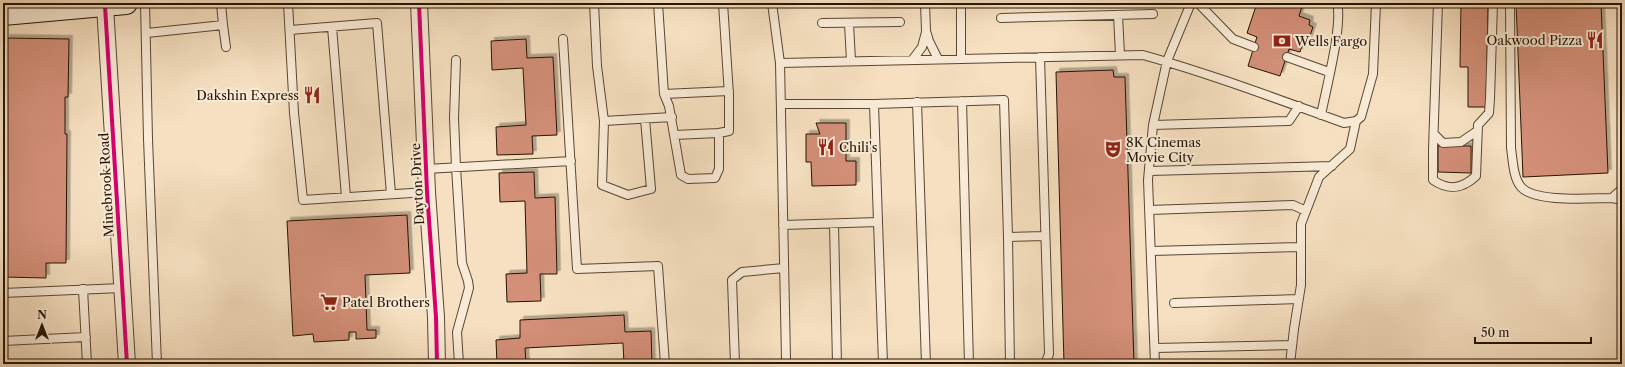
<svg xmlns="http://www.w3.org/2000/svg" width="1625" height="367" font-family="'Libre Caslon Text',serif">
<defs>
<filter id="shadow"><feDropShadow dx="3.5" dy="-3.5" stdDeviation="0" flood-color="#0004"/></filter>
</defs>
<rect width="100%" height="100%" fill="#f6e0c1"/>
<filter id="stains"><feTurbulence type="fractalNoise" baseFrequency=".005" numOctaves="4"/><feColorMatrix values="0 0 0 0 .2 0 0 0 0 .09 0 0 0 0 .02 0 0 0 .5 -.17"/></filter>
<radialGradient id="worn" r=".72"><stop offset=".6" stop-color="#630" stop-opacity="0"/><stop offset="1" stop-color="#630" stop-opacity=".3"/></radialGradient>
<path fill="#d38f78" stroke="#251400" filter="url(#shadow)" d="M1257,3l12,3 1,-3h33l-4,13 11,4 -1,5 4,2 -7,20 -4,-1 -2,6 -11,-3 -9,27 -32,-10 9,-29 -10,-4z
M1461,3h27l-2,104h-18v-40h-8z
M1516,3h85l7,170 -85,4z
M6,38l63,1 -1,58h-3v37h2l-1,129h-20v15l-43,-1v-228h3z
M526,39l1,19 26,-1 4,78 -25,1 1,18 -36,1 -1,-28 30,-2 -3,-57 -31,2 -1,-29z
M1113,70l1,7h11l9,287h-70l-8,-292z
M816,123h30v38h10v24l-44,1 -1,-24h-5v-28h14z
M1438,146h33v27l-33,-1z
M534,172l1,26 20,-1 2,77h-17l1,27 -34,1 -1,-28 21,-1 -2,-72 -25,1 -1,-29z
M407,215l3,58 -45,2 2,55h9v8l-20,1v-7h-7v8l-35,2 -1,-8 -20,2 -6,-115z
M624,315l1,17 26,-1 1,33h-28l-1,-21 -98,5 1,16h-29l-1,-24 24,-2v-18z"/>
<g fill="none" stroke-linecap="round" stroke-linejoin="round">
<g stroke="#594730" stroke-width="10">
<path id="service" d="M145,3l3,136 9,225
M288,3l6,110 9,87 124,-8
M594,3l3,63 7,55 -2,64 26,10 23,-6 -6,-70
M658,3l6,91 5,12 12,69 7,4 27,-1 4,-9v-36l10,-2v-36l-6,-92
M772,3l8,60 6,296 1,5
M925,3l1,28 3,10 9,18
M961,3v55
M1198,3l35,36 21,8
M1438,3l-5,146v31c16,11 29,9 43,-4l2,-51 11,-12 1,-14 3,-96
M1510,3l1,145c2,13 2,29 10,39 14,16 71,11 91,11l10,2
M1118,15l2,40
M1001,18l152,-4
M822,23l78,-1
M849,23l2,38
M223,25l3,22
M332,27l14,170
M290,30l87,-7 14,171
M147,33l76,-8 -2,-22
M563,39l14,230 81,-3 7,98
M1040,57l9,297 -4,10
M1287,57l42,15
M913,59l9,-12 4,-15
M456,60l-2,58 2,49 6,96 6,18 1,7 -12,44 2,32
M780,63l363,-8c68,19 134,44 201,68l12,-2 5,-4 12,-43 3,-71
M664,94l65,-3
M962,101l7,263
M917,102l9,262
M781,104h93l4,118 -95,3
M874,104l130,-4 4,137 37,-1
M1321,115c5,-26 22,-90 16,-112
M604,121l68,-4
M1153,125l136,-4 10,-15
M1434,134l9,9 18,-1 16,-11
M674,135l45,-2
M426,169l145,-8
M1149,171l183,-5
M1612,198l10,-9
M1149,210l144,-5 13,6
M878,222l5,142
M834,224l3,140
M1008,237l2,127
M1151,251l150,-4
M83,289l4,75
M3,293l119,-5
M1174,303l124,-4
M3,341l83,-4
M1155,348l137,-3
M735,364l-3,-84 10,-8 42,-4
M1155,364l-7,-184 5,-55 14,-64 24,-58
M1290,364l4,-35 7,-44v-61l18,-47 31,-28 6,-28"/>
</g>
<g stroke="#594730" stroke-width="18">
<path id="minor" d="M419,3l8,189 9,125 1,47
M105,6l22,358"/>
</g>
<g stroke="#251400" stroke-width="24">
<path id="secondary" d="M3,14l123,-11"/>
</g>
<use href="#service" stroke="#f9ebd7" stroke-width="8"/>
<use href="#minor" stroke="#f9ebd7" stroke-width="16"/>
<use href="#secondary" stroke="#f9ebd7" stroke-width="22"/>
<g stroke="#f9ebd7" stroke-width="6">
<path id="cycleway" d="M419,3l8,189 9,125 1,47
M105,6l22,358"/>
</g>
<use href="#cycleway" stroke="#d6006c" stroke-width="4"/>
</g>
<defs>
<g id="restaurant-bare" transform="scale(1.38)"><path d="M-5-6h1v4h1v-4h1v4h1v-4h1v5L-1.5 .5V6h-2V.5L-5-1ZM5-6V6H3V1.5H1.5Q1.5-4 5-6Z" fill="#8f2418" stroke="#f9ebd7" stroke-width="2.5" paint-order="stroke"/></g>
<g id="bank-bare" transform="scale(1.38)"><path d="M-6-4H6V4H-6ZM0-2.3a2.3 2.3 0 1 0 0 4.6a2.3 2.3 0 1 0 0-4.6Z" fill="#8f2418" stroke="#f9ebd7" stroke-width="2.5" paint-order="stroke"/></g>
<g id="theatre-bare" transform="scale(1.38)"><path d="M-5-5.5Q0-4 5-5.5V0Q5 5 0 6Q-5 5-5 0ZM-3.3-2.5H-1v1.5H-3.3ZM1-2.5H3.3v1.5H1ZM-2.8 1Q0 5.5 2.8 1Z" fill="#8f2418" stroke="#f9ebd7" stroke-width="2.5" paint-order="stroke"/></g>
<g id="supermarket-bare" transform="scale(1.38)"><path d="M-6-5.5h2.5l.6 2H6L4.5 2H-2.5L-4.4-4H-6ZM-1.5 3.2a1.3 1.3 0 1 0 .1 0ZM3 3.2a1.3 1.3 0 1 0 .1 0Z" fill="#8f2418" stroke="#f9ebd7" stroke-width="2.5" paint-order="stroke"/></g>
</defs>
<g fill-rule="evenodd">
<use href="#restaurant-bare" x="1595" y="40"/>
<use href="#bank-bare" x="1282" y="41"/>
<use href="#restaurant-bare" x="312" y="95"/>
<use href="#restaurant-bare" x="826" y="147"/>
<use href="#theatre-bare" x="1113" y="149"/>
<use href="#supermarket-bare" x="329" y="302"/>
</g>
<g text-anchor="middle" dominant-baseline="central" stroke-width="4" stroke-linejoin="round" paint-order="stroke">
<g font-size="13" fill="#251400" stroke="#f9ebd7" text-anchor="start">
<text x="1582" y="40" text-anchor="end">Oakwood Pizza</text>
<text x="1295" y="41">Wells Fargo</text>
<text x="299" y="95" text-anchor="end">Dakshin Express</text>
<text x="1126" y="142">8K Cinemas<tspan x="1126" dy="15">Movie City</tspan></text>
<text x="839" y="147">Chili's</text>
<text x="342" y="302">Patel Brothers</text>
</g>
<g font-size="13" fill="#251400" stroke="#f9ebd7">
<text transform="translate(417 184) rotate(-93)">Dayton Drive</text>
<text transform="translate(106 185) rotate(-93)">Minebrook Road</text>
</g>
</g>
<rect width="1625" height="367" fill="none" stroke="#f6e0c1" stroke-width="16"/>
<rect x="4" y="4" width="1617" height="359" fill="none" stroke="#251400" stroke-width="2"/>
<rect x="8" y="8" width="1609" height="351" fill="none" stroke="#251400"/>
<g transform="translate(42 325)" stroke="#f9ebd7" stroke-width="3" paint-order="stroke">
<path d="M0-3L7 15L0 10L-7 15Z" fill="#251400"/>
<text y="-6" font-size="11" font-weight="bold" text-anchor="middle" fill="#251400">N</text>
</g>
<path d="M1475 337v6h116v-6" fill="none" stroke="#251400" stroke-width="2"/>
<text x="1481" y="337" font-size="12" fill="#251400" stroke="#f9ebd7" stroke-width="3" paint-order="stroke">50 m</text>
<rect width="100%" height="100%" filter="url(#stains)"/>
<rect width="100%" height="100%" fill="url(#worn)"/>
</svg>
